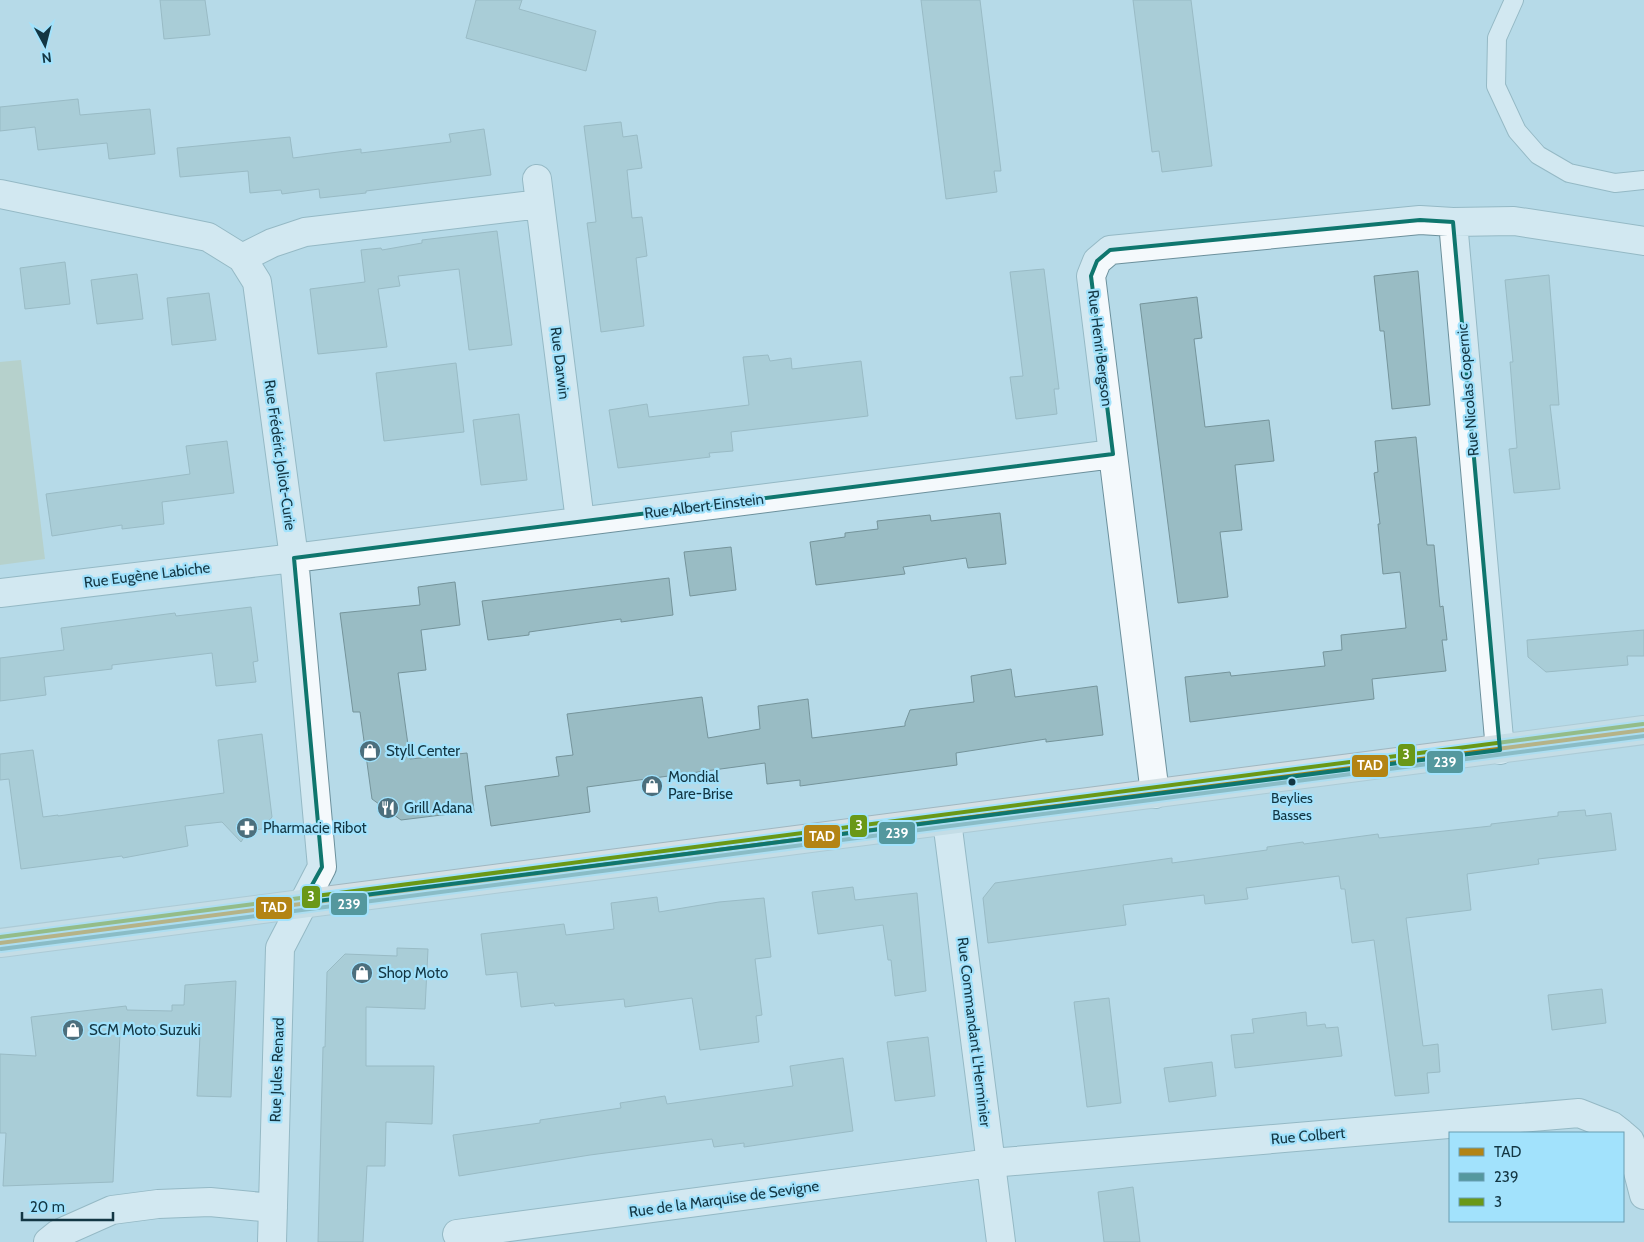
<svg xmlns="http://www.w3.org/2000/svg" width="1644" height="1242" font-family="Cabin,sans-serif">
<rect width="100%" height="100%" fill="#b6dae8"/>
<path fill="#b7c5ac" d="M21,360l24,199 -45,6v-203z"/>
<path fill="#99bcc4" stroke="#75949b" d="M160,0h45l5,35 -46,4z
M476,0h46l-3,9 77,22 -10,40 -120,-33z
M921,0h59l21,171h-7l3,21 -51,7z
M1133,0h58l21,166 -50,6 -3,-21 -7,1z
M78,99l2,16 70,-6 5,45 -46,5 -2,-16 -69,7 -3,-23 -35,4v-24z
M621,122l2,15 14,-2 5,33 -15,2 5,48 10,-1 5,39 -11,2 8,68 -43,6 -14,-109 9,-1 -12,-96z
M484,129l7,46 -125,16v2l-46,5 -1,-9 -37,5 -1,-4 -31,3 -2,-22 -68,6 -3,-29 113,-11 3,21 68,-9v4l90,-11 -2,-8z
M497,231l15,114 -43,5 -10,-81 -61,7 2,10 -22,3 9,58 -69,7 -8,-65 55,-7 -4,-32 20,-2 1,2 40,-7v-3z
M65,262l5,42 -45,5 -5,-41z
M1044,269l15,120h-5l3,25 -41,5 -6,-42 13,-1 -13,-104z
M1418,271l12,134 -38,4 -8,-78h-4l-6,-55z
M137,274l6,45 -46,5 -6,-44z
M1549,275l10,130h-9l10,84 -46,4 -5,-44 8,-1 -7,-86h3l-8,-82z
M209,293l7,47 -44,5 -5,-47z
M1197,297l5,41 -8,1 11,88 64,-7 5,41 -39,4 7,65 -22,2 8,65 -50,6 -38,-299z
M768,355l2,6 21,-3 1,11 69,-8 7,55 -137,16 2,19 -24,2 1,4 -92,11 -9,-58 38,-6 2,13 100,-12 -6,-48z
M456,363l8,69 -80,9 -8,-68z
M519,414l8,66 -46,5 -8,-65z
M1416,437l11,108h7l6,62 3,-1 4,34h-5l4,31 -74,8 2,20 -184,23 -5,-45 45,-5 1,4 94,-10 -2,-14 19,-2 -1,-15 65,-7 -6,-56 -17,2 -5,-50h2l-6,-51 4,-1 -3,-31z
M227,441l7,52 -72,9 2,22 -42,5v-4l-70,11 -6,-42 144,-20 -4,-28z
M1000,513l6,51 -38,4 -2,-10 -63,9 2,7 -89,11 -6,-43 35,-5v-4l33,-4 -1,-8 53,-6 1,6z
M731,547l5,43 -46,6 -6,-44z
M669,578l4,37 -52,7v-3l-92,13v3l-41,5 -6,-39z
M455,582l5,43 -39,5 5,40 -28,3 12,86 57,-6 7,58 -73,9 -29,-21 -12,-87h-7l-13,-99 80,-8 -2,-18z
M251,607l7,54 -5,1 3,20 -40,4 -4,-33 -100,12v4l-68,8 2,18 -46,6v-43l64,-8 -3,-22 114,-15 1,3z
M1644,630v26h-17l1,9 -82,7 -18,-15 -1,-17z
M1011,669l4,28 82,-11 6,49 -57,7v-3l-90,14 1,12 -157,21v-6l-33,4 -2,-21 -178,24 3,25 -99,14 -6,-40 74,-10 -3,-19 17,-2 -6,-41 135,-17 6,41 52,-9 -2,-23 50,-7 4,39 93,-12v-3l5,-13 64,-8 -3,-26z
M262,734l10,83 -10,12 -14,2 -7,11 -19,-20 -37,4 3,20 -65,12 -1,-2 -101,13 -12,-90 -9,1v-26l33,-4 10,67 15,-2v1l166,-23 -6,-53z
M1585,810l1,6 25,-3 5,37 -78,9 1,5 -72,10 4,36 -65,8 17,128 15,-2 2,28 -13,1 2,20 -34,3 -21,-156 -22,3 -7,-54h-4l-2,-13 -93,12 2,11 -43,5 -1,-9 -81,10 3,20 -138,18 -5,-45 12,-15 177,-25v5l95,-13v-3l36,-5 1,2 74,-10 1,4 112,-12v-2l67,-8v-4z
M853,887l2,13 62,-7 9,98 -31,5 -4,-36h-3l-5,-35 -65,9 -6,-42z
M657,897l2,15 60,-10 45,-4 7,59 -16,2 7,56 -6,1 3,26 -59,8 -8,-52 -67,9 -1,-8 -69,7 -1,-3 -33,4 -4,-35 -31,3 -5,-41 83,-10 2,11 48,-6 -3,-26z
M397,948l31,1 -3,60 -59,-2v59h68l-2,58 -46,-2 -1,44h-18l-4,76h-45l5,-195h2l2,-75 18,-18 52,2z
M236,981l-5,116 -34,-1 3,-60 -80,-2 -7,148 -110,4 3,-53h-6v-79l36,2 -5,-39 95,-11 1,4 45,1v-6h12l1,-20z
M1602,989l4,34 -54,7 -4,-35z
M1109,998l12,105 -34,4 -13,-105z
M1306,1012l1,14 18,-2 1,4 12,-1 4,29 -107,12 -4,-33 23,-2 -2,-14z
M928,1037l7,59 -40,5 -8,-59z
M843,1058l10,73 -109,16v-4l-30,4 -2,-8 -122,16 -131,21 -6,-41 87,-12v-3l81,-12 -1,-5 45,-7 2,8 126,-18 -3,-20z
M1212,1062l4,34 -47,6 -5,-34z
M1133,1187l7,55h-36l-6,-50z"/>
<g fill="none" stroke-linecap="round" stroke-linejoin="round">
<g stroke="#6c909c" stroke-width="20">
<path id="lane" d="M1514,0l-17,38 -1,48 21,45 21,24 31,18 46,10 29,-3"/>
</g>
<g stroke="#6c909c" stroke-width="30">
<path id="street" d="M537,179l43,342
M0,194l208,43 34,21 15,24 37,276 28,309 -42,81 -8,294
M242,258l30,-15 33,-11 235,-28
M0,593l294,-35 819,-104
M1500,750l-47,-528 61,-1 130,20
M1155,794l-64,-518 6,-15 13,-11 310,-30 33,2
M947,821l54,421
M1623,1135l7,6 14,54
M457,1234l534,-71 588,-50 33,13 9,7
M48,1242l10,-8 54,-24 46,-6 52,-2 63,6"/>
</g>
<g stroke="#a1b7c0" stroke-width="30">
<path id="primary" d="M0,943l1644,-213"/>
</g>
<use href="#lane" stroke="#f4f9fc" stroke-width="18"/>
<use href="#street" stroke="#f4f9fc" stroke-width="28"/>
<use href="#primary" stroke="#d4e0e5" stroke-width="28"/>
<g stroke="#a2e2fc" stroke-width="8">
<path id="bus-1" d="M0,943l1644,-213"/>
</g>
<g stroke="#a2e2fc" stroke-width="8">
<path id="bus-2" d="M1,949l1643,-213"/>
</g>
<g stroke="#a2e2fc" stroke-width="8">
<path id="bus-3" d="M0,937l1643,-213"/>
</g>
<use href="#bus-1" stroke="#b38414" stroke-width="4"/>
<use href="#bus-2" stroke="#54989e" stroke-width="4"/>
<use href="#bus-3" stroke="#6a9817" stroke-width="4"/>
</g>
<path d="M0 0H1644V1242H0ZM1420,220l33,2 47,528 -1198,153 20,-36 -28,-309 819,-104 -22,-178 6,-15 13,-11z" fill="#b6dae8" fill-opacity=".55" fill-rule="evenodd"/>
<path fill="none" stroke="#0f766e" stroke-width="4" stroke-linejoin="round" d="M1420,220l33,2 47,528 -1198,153 20,-36 -28,-309 819,-104 -22,-178 6,-15 13,-11z"/>
<defs>
<g id="shop-disc" transform="scale(1.125)"><circle r="9.5" fill="#4c6f7d" stroke="#a2e2fc"/><path d="M-5-2.5h2.3a2.7 3.5 0 0 1 5.4 0H5L5.5 6h-11ZM-1.5-2.5h3a1.5 2.3 0 0 0-3 0Z" fill="#fff"/></g>
<g id="restaurant-disc" transform="scale(1.125)"><circle r="9.5" fill="#4c6f7d" stroke="#a2e2fc"/><path d="M-5-6h1v4h1v-4h1v4h1v-4h1v5L-1.5 .5V6h-2V.5L-5-1ZM5-6V6H3V1.5H1.5Q1.5-4 5-6Z" fill="#fff"/></g>
<g id="pharmacy-disc" transform="scale(1.125)"><circle r="9.5" fill="#4c6f7d" stroke="#a2e2fc"/><path d="M-2-6h4v4h4v4h-4v4h-4v-4h-4v-4h4Z" fill="#fff"/></g>
</defs>
<g fill-rule="evenodd">
<use href="#shop-disc" x="370" y="751"/>
<use href="#shop-disc" x="652" y="786"/>
<use href="#restaurant-disc" x="388" y="808"/>
<use href="#pharmacy-disc" x="247" y="828"/>
<use href="#shop-disc" x="362" y="973"/>
<use href="#shop-disc" x="73" y="1030"/>
</g>
<circle fill="#133643" stroke="#a2e2fc" stroke-width="2" cx="1292" cy="782" r="4.5"/>
<g text-anchor="middle" dominant-baseline="central" stroke-width="4.5" stroke-linejoin="round" paint-order="stroke">
<g font-size="14" fill="#133643" stroke="#a2e2fc">
<text x="1292" y="798">Beylies<tspan x="1292" dy="17">Basses</tspan></text>
</g>
<g font-size="15" fill="#133643" stroke="#a2e2fc">
<text transform="translate(1100 348) rotate(83)">Rue Henri Bergson</text>
<text transform="translate(560 363) rotate(83)">Rue Darwin</text>
<text transform="translate(1468 390) rotate(-95)">Rue Nicolas Copernic</text>
<text transform="translate(280 455) rotate(82)">Rue Frédéric Joliot-Curie</text>
<text transform="translate(704 506) rotate(-7)">Rue Albert Einstein</text>
<text transform="translate(147 575) rotate(-7)">Rue Eugène Labiche</text>
<text transform="translate(974 1032) rotate(83)">Rue Commandant L'Herminier</text>
<text transform="translate(277 1070) rotate(-88)">Rue Jules Renard</text>
<text transform="translate(1308 1136) rotate(-5)">Rue Colbert</text>
<text transform="translate(724 1199) rotate(-8)">Rue de la Marquise de Sevigne</text>
</g>
<g font-size="15" fill="#133643" stroke="#a2e2fc" text-anchor="start">
<text x="386" y="751">Styll Center</text>
<text x="668" y="777">Mondial<tspan x="668" dy="17">Pare-Brise</tspan></text>
<text x="404" y="808">Grill Adana</text>
<text x="263" y="828">Pharmacie Ribot</text>
<text x="378" y="973">Shop Moto</text>
<text x="89" y="1030">SCM Moto Suzuki</text>
</g>
</g>
<g stroke="#a2e2fc" stroke-width="2">
<rect x="1397" y="743" width="19" height="24" rx="5" fill="#6a9817"/>
<rect x="1426" y="750" width="38" height="24" rx="5" fill="#54989e"/>
<rect x="1351" y="754" width="38" height="24" rx="5" fill="#b38414"/>
<rect x="849" y="814" width="19" height="24" rx="5" fill="#6a9817"/>
<rect x="878" y="821" width="38" height="24" rx="5" fill="#54989e"/>
<rect x="803" y="824" width="38" height="25" rx="5" fill="#b38414"/>
<rect x="301" y="885" width="20" height="24" rx="5" fill="#6a9817"/>
<rect x="330" y="892" width="38" height="24" rx="5" fill="#54989e"/>
<rect x="255" y="896" width="38" height="24" rx="5" fill="#b38414"/>
</g>
<g font-size="14" text-anchor="middle" font-weight="bold" fill="#fff">
<text x="1406" y="759">3</text>
<text x="1445" y="767">239</text>
<text x="1370" y="770">TAD</text>
<text x="859" y="830">3</text>
<text x="897" y="838">239</text>
<text x="822" y="841">TAD</text>
<text x="311" y="901">3</text>
<text x="349" y="909">239</text>
<text x="274" y="912">TAD</text>
</g>
<rect x="1449" y="1132" width="175" height="90" fill="#a2e2fc" stroke="#699db2"/>
<rect x="1459" y="1148" width="25" height="8" fill="#b38414" stroke="#699db2"/>
<text x="1494" y="1157" font-size="15" fill="#133643">TAD</text>
<rect x="1459" y="1173" width="25" height="8" fill="#54989e" stroke="#699db2"/>
<text x="1494" y="1182" font-size="15" fill="#133643">239</text>
<rect x="1459" y="1198" width="25" height="8" fill="#6a9817" stroke="#699db2"/>
<text x="1494" y="1207" font-size="15" fill="#133643">3</text>
<g transform="translate(45 45) rotate(173)" stroke="#a2e2fc" stroke-width="4" paint-order="stroke">
<path d="M0-4L9 19L0 12L-9 19Z" fill="#133643"/>
<text y="-8" font-size="14" font-weight="bold" text-anchor="middle" fill="#133643">N</text>
</g>
<path d="M22 1212v8h91v-8" fill="none" stroke="#133643" stroke-width="2.5"/>
<text x="30" y="1212" font-size="15" fill="#133643" stroke="#a2e2fc" stroke-width="4" paint-order="stroke">20 m</text>
</svg>
